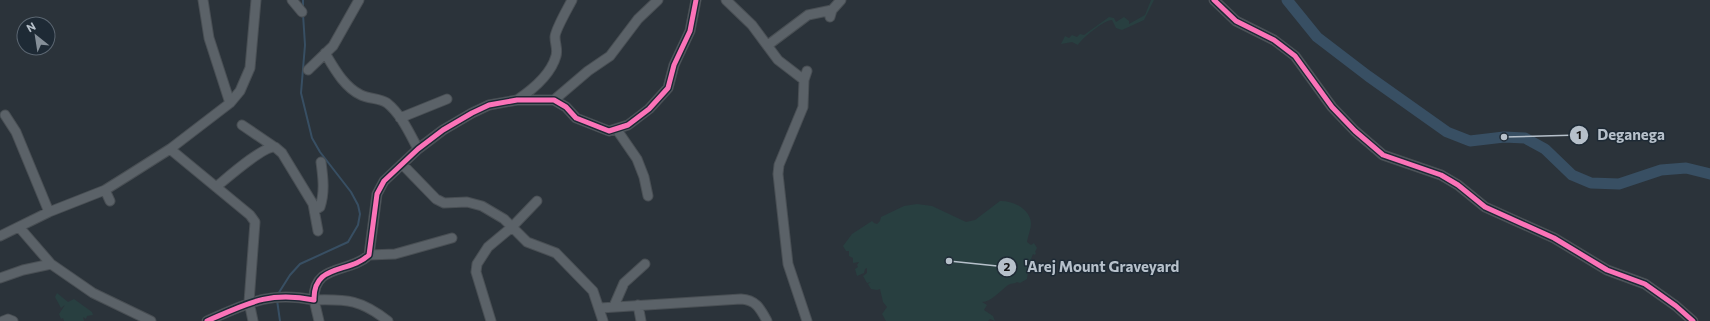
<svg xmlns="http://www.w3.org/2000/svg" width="1710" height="321" font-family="Commissioner,sans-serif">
<rect width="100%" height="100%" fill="#2b333a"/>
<path fill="#283f40" d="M1151,0h3l-10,20 -22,10 -6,-2 -4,-8c-8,0 -31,19 -34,25l-6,-3 -11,2 4,-8 4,2 3,-3 5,2 3,-3 4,1 25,-18 5,1 2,4 8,-5 5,4v3l16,-9z
M1000,201c12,-1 30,8 31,22 0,6 -3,13 -4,19l4,3 3,-2 3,5 -2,4 1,1 -1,2 -2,-1 -2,5 4,2 -7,11 -1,7 -7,4 -3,-1c-2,2 -6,1 -9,3 -8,6 -17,17 -26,17l5,3 -3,5 9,6 2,5 -5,-2 -2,2h-102l-4,-7 5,-7 -4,-5 -3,-13 -3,1 -6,-1 -3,-5 3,-2 -4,1 -4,-7 4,-3v-5l-2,1 -1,4 -7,3 -2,-7 3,-2 -1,-2 2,-3 -6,1v-5l-4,-2v-5h-3l-3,-5 9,-12 20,-13 2,2 3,1 3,-3 1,-4 23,-11 13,-2 15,2 34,16 9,-2z
M57,293l11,9 6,-3 18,13 1,3 -6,1 -1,3 -3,-2 1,4h-20l-1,-3 -2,1 -2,-5 6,-9 -4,3 -6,-11z"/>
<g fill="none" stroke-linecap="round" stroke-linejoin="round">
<path stroke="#384f63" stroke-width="2" d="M303,0v8
M278,294l12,-19 10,-11 48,-22 10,-17 2,-11 -2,-9 -7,-13 -31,-40 -8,-14 -11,-45 4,-48 -2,-31
M277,300l3,21"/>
<path stroke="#384f63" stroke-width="11" d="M1287,0l30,37 51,39 79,56 23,9 34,-4 21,1 20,11 27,26 19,8 28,1 42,-14 25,-2 24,6"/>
<g stroke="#494f54" stroke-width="11">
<path id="minor" d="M203,0l6,38 21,65
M292,0l10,12
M726,0l26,25 26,35 26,20
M1214,0l22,21 38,19 21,16 37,51 23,24 28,24 58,20 17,10 27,22 69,31 53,32 38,14 31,22 17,15
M830,17l2,-7 9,-10
M768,45l40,-30 24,-5
M325,53c9,15 19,34 36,42 8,4 19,3 26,8 14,11 23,31 31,46
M308,70l25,-24 26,-46
M807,71l-3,9 -1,27 -24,58 -1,9 10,90 19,57
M517,100c15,-10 34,-26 39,-44 2,-7 -1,-12 -1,-19 0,-7 13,-29 17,-37
M554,100l34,-29 22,-15 28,-37 20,-19
M5,115l11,17 33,80
M400,118l47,-19
M242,125l31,21
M617,130l20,29 7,18 4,19
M170,149l80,66 5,7 -6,80 4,19
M402,164l34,35 8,4 23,-1 15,4 22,13 23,23 29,11 37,38 10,30
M216,187c11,-9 47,-41 59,-40l7,6 31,51 5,27
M105,190l5,11
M315,210l5,-3c5,-15 3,-30 1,-45
M19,227l32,37 42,29 58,28
M0,236l49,-24 56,-22 24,-15 41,-26 60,-46 10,-12 10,-23 6,-68
M369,255l26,-1 57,-16
M0,278l23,-8 28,-6
M638,305l3,16
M614,306l10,-23 21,-19
M600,308l141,-9c15,1 19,9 26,22
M3,321l5,-2 5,2
M207,321c41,-18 62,-30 107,-21 -1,-37 35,-26 55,-45l8,-61 7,-13 34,-32 25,-19 29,-17 17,-8 28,-5h37l12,7 10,11 33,13 19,-6 21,-16 19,-21 6,-23 16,-34 6,-31
M319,321l-5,-21c34,-1 47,0 74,21
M491,321l-15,-49 1,-8 11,-17 24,-20 25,-26"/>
</g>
<use href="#minor" stroke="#5b6268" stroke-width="9"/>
<g stroke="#1e2a35" stroke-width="8">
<path id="cycleway" d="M1214,0l22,21 38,19 21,16 37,51 23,24 28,24 58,20 17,10 27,22 69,31 53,32 38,14 31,22 17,15
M207,321c41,-18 62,-30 107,-21 -1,-37 35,-26 55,-45l8,-61 7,-13 34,-32 25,-19 29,-17 17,-8 28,-5h37l12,7 10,11 33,13 19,-6 21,-16 19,-21 6,-23 16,-34 6,-31"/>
</g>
<use href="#cycleway" stroke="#fb73b8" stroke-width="5"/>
</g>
<path fill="none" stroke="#b6c0ca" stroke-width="1.5" d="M1504 137L1579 135M949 261L1007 267"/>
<g fill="#b6c0ca" stroke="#1e2a35" stroke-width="1.5">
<circle cx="1504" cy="137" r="4"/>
<circle cx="949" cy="261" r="4"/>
<circle cx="1579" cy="135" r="10"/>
<circle cx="1007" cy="267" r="10"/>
</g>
<g font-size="12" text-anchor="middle" font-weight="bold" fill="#111">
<text x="1579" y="139">1</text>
<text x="1007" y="271">2</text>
</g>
<g font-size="15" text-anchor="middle" font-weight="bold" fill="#b6c0ca" stroke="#1e2a35" stroke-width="3" stroke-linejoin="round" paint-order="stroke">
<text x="1631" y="140">Deganega</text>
<text x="1102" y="272">'Arej Mount Graveyard</text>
</g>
<g transform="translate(36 36) rotate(330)"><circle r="19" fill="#1e2a35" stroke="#5b6671"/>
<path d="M0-3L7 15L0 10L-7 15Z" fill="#858f98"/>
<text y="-6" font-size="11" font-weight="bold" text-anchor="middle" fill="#b6c0ca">N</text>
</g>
</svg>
